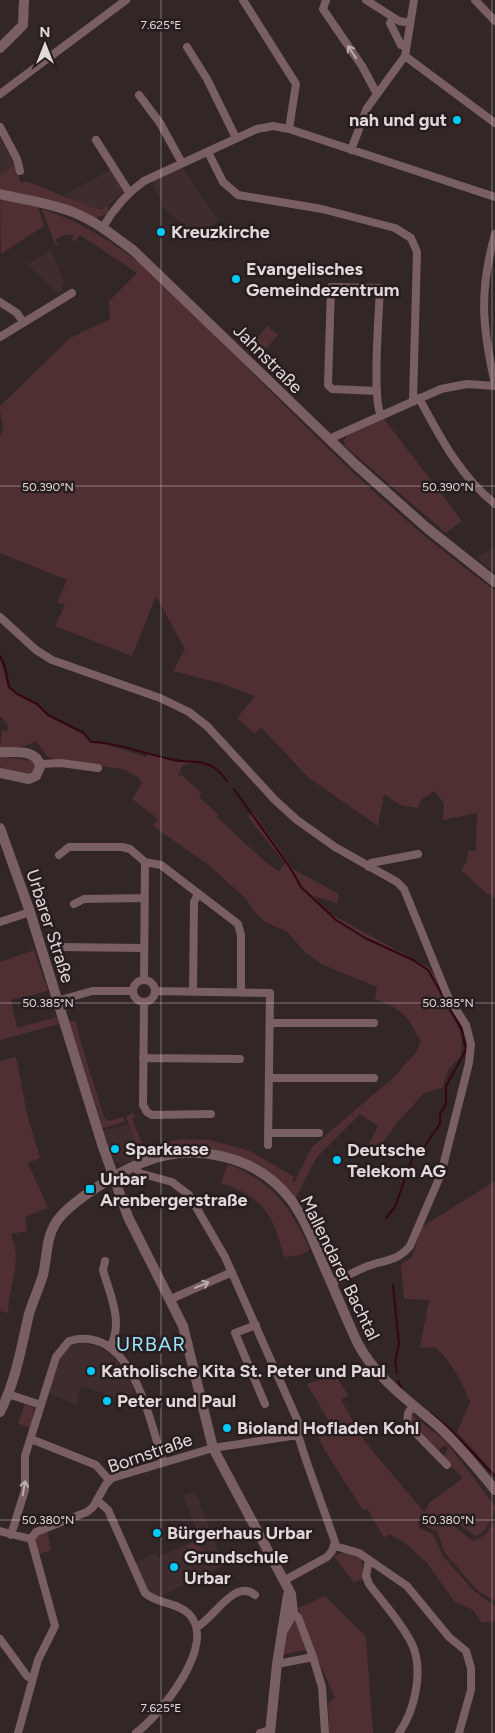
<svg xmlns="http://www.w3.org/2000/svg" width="495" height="1733" font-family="Figtree,sans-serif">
<rect width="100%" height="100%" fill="#322627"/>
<path fill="#3f2c2e" d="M0,137l14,27 -14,12z
M182,167l36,53 -18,19 -37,-32 -11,-26z
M112,169l12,22 -18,17h-12l-30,-13z
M51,249l13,33 -5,12 -32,-29z
M495,547v25l-19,-14z
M128,1124l13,34 -19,6 -7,-3 -5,-7 -8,-23z
M82,1343l15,3 13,7 19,23 6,17 -17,4 -37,-10 -5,18 -27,-12 11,-38 8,-10z
M195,1491l23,59 8,14 -67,33 -11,-6 -14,-28 22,-10 2,4 42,-19 -17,-42z"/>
<path fill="#502f33" d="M14,164l7,19 5,-2 68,27 8,1 7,-4 -2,9 -12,4 -95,-27v-15z
M0,199l38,8 6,19 -43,28z
M42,209c41,13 73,35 107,61 113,109 217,229 346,320v308l-9,-5 -25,-23 6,-9 1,-10h7l1,-4 1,-34 -34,7 1,-17 -10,-12 -13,9 -3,8 -18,-3 -16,-11 -6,32 -69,-48 -48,-51 -6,7 -18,-16 18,-22 -32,-12 -50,-13 12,-22 -29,-53 -24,60 -77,-30 10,-21 -8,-3 10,-22 -67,-27v-116c6,-11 0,-19 0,-31l70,-68 40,-19 -1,-18 28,-28 -57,-38 -4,6 -4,-1 1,-5h-9l-9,5 3,3 -2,4z
M267,326l11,9 -21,24 -10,-9z
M384,419l78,102 -16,12 -101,-87 -1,-5 3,-5z
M0,659l8,29 29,16 11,12 35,18 7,9h12l44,14 2,-3 27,8h19l-12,4 -4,10 4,-1 19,18 -2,4 20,18 -2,2 46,43 16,11 6,-8 -37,-46 5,-5 40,57 46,25 -2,9 -24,-7 18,18 97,53 7,9 7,24 15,24 5,16 -1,16 -12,13 -7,19 -18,5 -27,30 -25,35 -8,-5 14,-27 -18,-12 -43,43 -21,40 1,4 -77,-50 -38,-4 -41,11 -15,-41 7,-5 2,5 -3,2 12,29 37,-9 29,1 40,11 44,26 -2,4 2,2 18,-36 82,-70 22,-25 5,-11c-15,-27 -17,-30 -46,-42l2,-12 -56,-23 -15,-11 -20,-22 -21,-9 -13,-13 -5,-9 -37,-34 -57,-40 5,-7 -26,-20 10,-16 -3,-5 -16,-9 -69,-9 -7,-4 -11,-15 -11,5 -25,3 2,-19 5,2c3,-7 -2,-11 -7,-16z
M0,757l31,3 4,5 -1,5c-9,10 -23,1 -34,-3z
M34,950l14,41 -37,9 6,28 40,-11 2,7 -59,16v-78z
M69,1021h7l5,22 23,74 4,4 15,-4 2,5 -22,6z
M16,1057l11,57 13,44 -12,5 20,45 -23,9 2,14 -16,3c12,30 -2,49 -3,79l-8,-2v-250z
M228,1164c47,19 62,43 82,86l-10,5 -16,2c-11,-42 -20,-60 -63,-74z
M495,1181v293l-38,-42 13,-30c-9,-22 -18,-39 -35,-55l-15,1 9,-48 -25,-1 -3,-35 11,-7 10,-30z
M335,1375l13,20 -7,5 25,43 58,69 6,-10 33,-24 -20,-20 5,-10 -3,-3 -7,6 -22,-22 3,-4 -4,-4 -4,3 1,-9 33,26 50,65c0,10 -9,27 -20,30l-26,-19 -28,-3 -3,8 2,6 13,6 10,22 31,35 21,15v15l-13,2 -9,-13 -19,-9 -27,-38 -22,-20 -16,-9 -5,4 -17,-30 -4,2 -38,-59 -12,-25 17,-3 -23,-39z
M25,1404l9,4 -3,21 -13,-6z
M426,1517l19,2 28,22 12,-6 10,-14v80l-17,-10 -33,-38 -8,-22 -14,-5 -2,-6z
M47,1530l4,20 -13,5c-6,-12 -5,-20 9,-25z
M197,1541l10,19 -11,5 -9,-19z
M345,1552l16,7 3,20 -10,4 -20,-27z
M325,1596l41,41 7,96h-44l-1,-30 7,-5 -27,-60 1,-2 -11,-28z
M295,1619l11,31 -24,5 5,-24z"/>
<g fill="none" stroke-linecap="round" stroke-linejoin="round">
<path stroke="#350611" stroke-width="2" d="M0,656l5,11 4,20 8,7 20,10 11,11 36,18 7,9c29,1 56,13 84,18 11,3 21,0 31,4 10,3 15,9 21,17
M234,789l57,80 10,18 35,33 29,18 48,22 15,10 34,60 4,20 -20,36v18l-6,10v10l-16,23 -11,9 -18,51 -9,11
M393,1285l6,59 -4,18 2,11
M398,1381l4,8
M430,1413l19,15 46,48"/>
<path stroke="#795f62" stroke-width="8" d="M243,0l53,84 -7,45
M326,0l-3,9 39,57 15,28
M366,0l33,21 11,2
M475,0l20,21
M393,18l-3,5 11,22 5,2
M187,47l20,32 29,59
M405,56l90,67
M0,94l126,-94
M139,95l21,28 22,40
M0,127l17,32 3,12
M96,140l33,52
M351,150l16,-42 38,-52 9,-56
M208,152l15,30 15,13 84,14 73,19 16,10 6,14 -4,149
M103,227c11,-19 23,-33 41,-46l113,-52 16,-3 16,3 206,68
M495,234c-16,57 -13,93 0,150
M0,302l17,11 6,9
M0,337l72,-44
M377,391l-45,-2 -4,-4 3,-98 49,1c-1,26 -8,109 1,128
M419,398c21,39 41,78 76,106
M329,439l112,-50 26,-5 28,2
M0,617l36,33 16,10 108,38 29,14 18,14 68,74 22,20 38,27 62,35 7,7 44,108 18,28 5,19 -2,19 -28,111 -31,72c-12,15 -26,14 -42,20 -13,5 -24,12 -37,17
M40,764l21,-1 37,5
M59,855l10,-8h53l8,2 15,13 -1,118
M145,862l16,3 77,59 3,11v58
M369,867l2,-4 47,-9
M74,904l10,-5 61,-1
M0,922l30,-10
M57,947l87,1
M133 991a11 11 0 1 1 22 0a11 11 0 1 1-22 0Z
M155,991l115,2 -2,152
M193,992l1,-90 4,-8
M57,1001l35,-10h41
M144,1002l-1,103 4,7 5,3 59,-1
M270,1023h104
M143,1058l97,1
M269,1078h105
M268,1133h51
M135,1166l4,7 33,9 17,13 36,62 75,169 -2,9 8,25 29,82 -3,9 -5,6 -42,23
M105,1261l-2,9c7,25 21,53 7,77
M171,1299l61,-27
M256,1325l-21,8 30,71
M8,1394l33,11
M413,1406l-5,7 -1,11 40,41
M31,1439l65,26 13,15
M97,1500l11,10 37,83c12,11 32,9 44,21 29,30 -28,100 -53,119
M0,1531l31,8
M11,1535l14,-45v-34l31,-99 13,-16c63,-18 80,79 94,120
M31,1539l5,-7 51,-20 6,-5 13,-23 6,-6 101,-30 85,-13
M335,1546l24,7 48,33 42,51 17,14 5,17v22l-12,43
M369,1560l-3,16 3,8c14,19 32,38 43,60 12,26 3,66 -13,89
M197,1627c17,-9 38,-49 58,-32
M0,1639l27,37 5,3
M313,1657l9,30 3,46
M277,1664l36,-7 -15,-40 -5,-4
M18,1733l20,-73 17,-34 -24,-87
M260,1733l10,-3"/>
<path stroke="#795f62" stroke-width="10" d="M0,48l23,-23 1,-25
M0,194c25,6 51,9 75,19 22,9 40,24 59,38l222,214 71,63 68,54
M0,752c13,1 38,-4 40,15l-4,9 -7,3 -29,-6
M0,828l30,84 72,232 26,73 55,109 30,122 78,146 2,19 -11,19
M0,1412c16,-31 21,-64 29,-98 4,-13 10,-26 14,-39 4,-17 3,-36 12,-51 12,-21 64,-52 86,-61 51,-21 115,-9 150,37 14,19 23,43 32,64 12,27 23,54 35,80 19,35 51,57 80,82 21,19 39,42 57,64
M270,1733l7,-69 11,-69"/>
</g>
<defs><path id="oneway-shaft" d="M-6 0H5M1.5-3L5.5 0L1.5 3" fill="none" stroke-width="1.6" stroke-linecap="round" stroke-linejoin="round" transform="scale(1.25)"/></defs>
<g stroke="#bcaeaf">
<use href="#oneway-shaft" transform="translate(352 52) rotate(-124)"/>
<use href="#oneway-shaft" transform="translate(202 1285) rotate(-23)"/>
<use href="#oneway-shaft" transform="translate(24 1488) rotate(-80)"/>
</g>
<path fill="none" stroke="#e0d8d9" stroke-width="1" stroke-opacity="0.45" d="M161,0v1733M492,0v1733M0,486h495M0,1003h495M0,1520h495"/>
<g fill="#00cbf8" stroke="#281d1e" stroke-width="2">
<circle cx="457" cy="120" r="5"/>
<circle cx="161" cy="232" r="5"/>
<circle cx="236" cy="279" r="5"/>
<circle cx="115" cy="1149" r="5"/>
<circle cx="337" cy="1160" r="5"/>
<rect x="85" y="1184" width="10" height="10" rx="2.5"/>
<circle cx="91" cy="1371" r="5"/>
<circle cx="107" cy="1401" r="5"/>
<circle cx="227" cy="1428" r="5"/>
<circle cx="157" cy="1533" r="5"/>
<circle cx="174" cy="1567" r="5"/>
</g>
<g text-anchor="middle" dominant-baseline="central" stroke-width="5" stroke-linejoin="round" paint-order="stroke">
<g font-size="18" font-weight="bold" fill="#e0d8d9" stroke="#281d1e" text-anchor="start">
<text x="447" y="120" text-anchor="end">nah und gut</text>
<text x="171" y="232">Kreuzkirche</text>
<text x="246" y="269">Evangelisches<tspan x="246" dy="21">Gemeindezentrum</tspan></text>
<text x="125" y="1149">Sparkasse</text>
<text x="347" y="1150">Deutsche<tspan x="347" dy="21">Telekom AG</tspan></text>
<text x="100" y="1179">Urbar<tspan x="100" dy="21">Arenbergerstraße</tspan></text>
<text x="101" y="1371">Katholische Kita St. Peter und Paul</text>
<text x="117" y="1401">Peter und Paul</text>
<text x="237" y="1428">Bioland Hofladen Kohl</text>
<text x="167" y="1533">Bürgerhaus Urbar</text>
<text x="184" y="1557">Grundschule<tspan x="184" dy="21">Urbar</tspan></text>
</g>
<g font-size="18" fill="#e0d8d9" stroke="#281d1e">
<text transform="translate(268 359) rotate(45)">Jahnstraße</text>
<text transform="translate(50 926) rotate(72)">Urbarer Straße</text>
<text transform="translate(340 1268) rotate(64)">Mallendarer Bachtal</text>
<text transform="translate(150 1453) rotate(-19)">Bornstraße</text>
</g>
<g font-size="20" letter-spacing="1" fill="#9ae3fc" stroke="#281d1e">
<text x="151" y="1344">URBAR</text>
</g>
</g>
<g font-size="12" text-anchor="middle" fill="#e0d8d9" stroke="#281d1e" stroke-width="5" stroke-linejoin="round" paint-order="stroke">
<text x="161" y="29">7.625°E</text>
<text x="48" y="491">50.390°N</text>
<text x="448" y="491">50.390°N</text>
<text x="48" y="1007">50.385°N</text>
<text x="448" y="1007">50.385°N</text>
<text x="48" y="1524">50.380°N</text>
<text x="448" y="1524">50.380°N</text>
<text x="161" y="1712">7.625°E</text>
</g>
<g transform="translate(45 45)" stroke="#281d1e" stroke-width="4" paint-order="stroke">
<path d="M0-4L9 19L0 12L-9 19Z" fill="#e0d8d9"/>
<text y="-8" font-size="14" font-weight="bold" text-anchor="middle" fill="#e0d8d9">N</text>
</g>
</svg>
